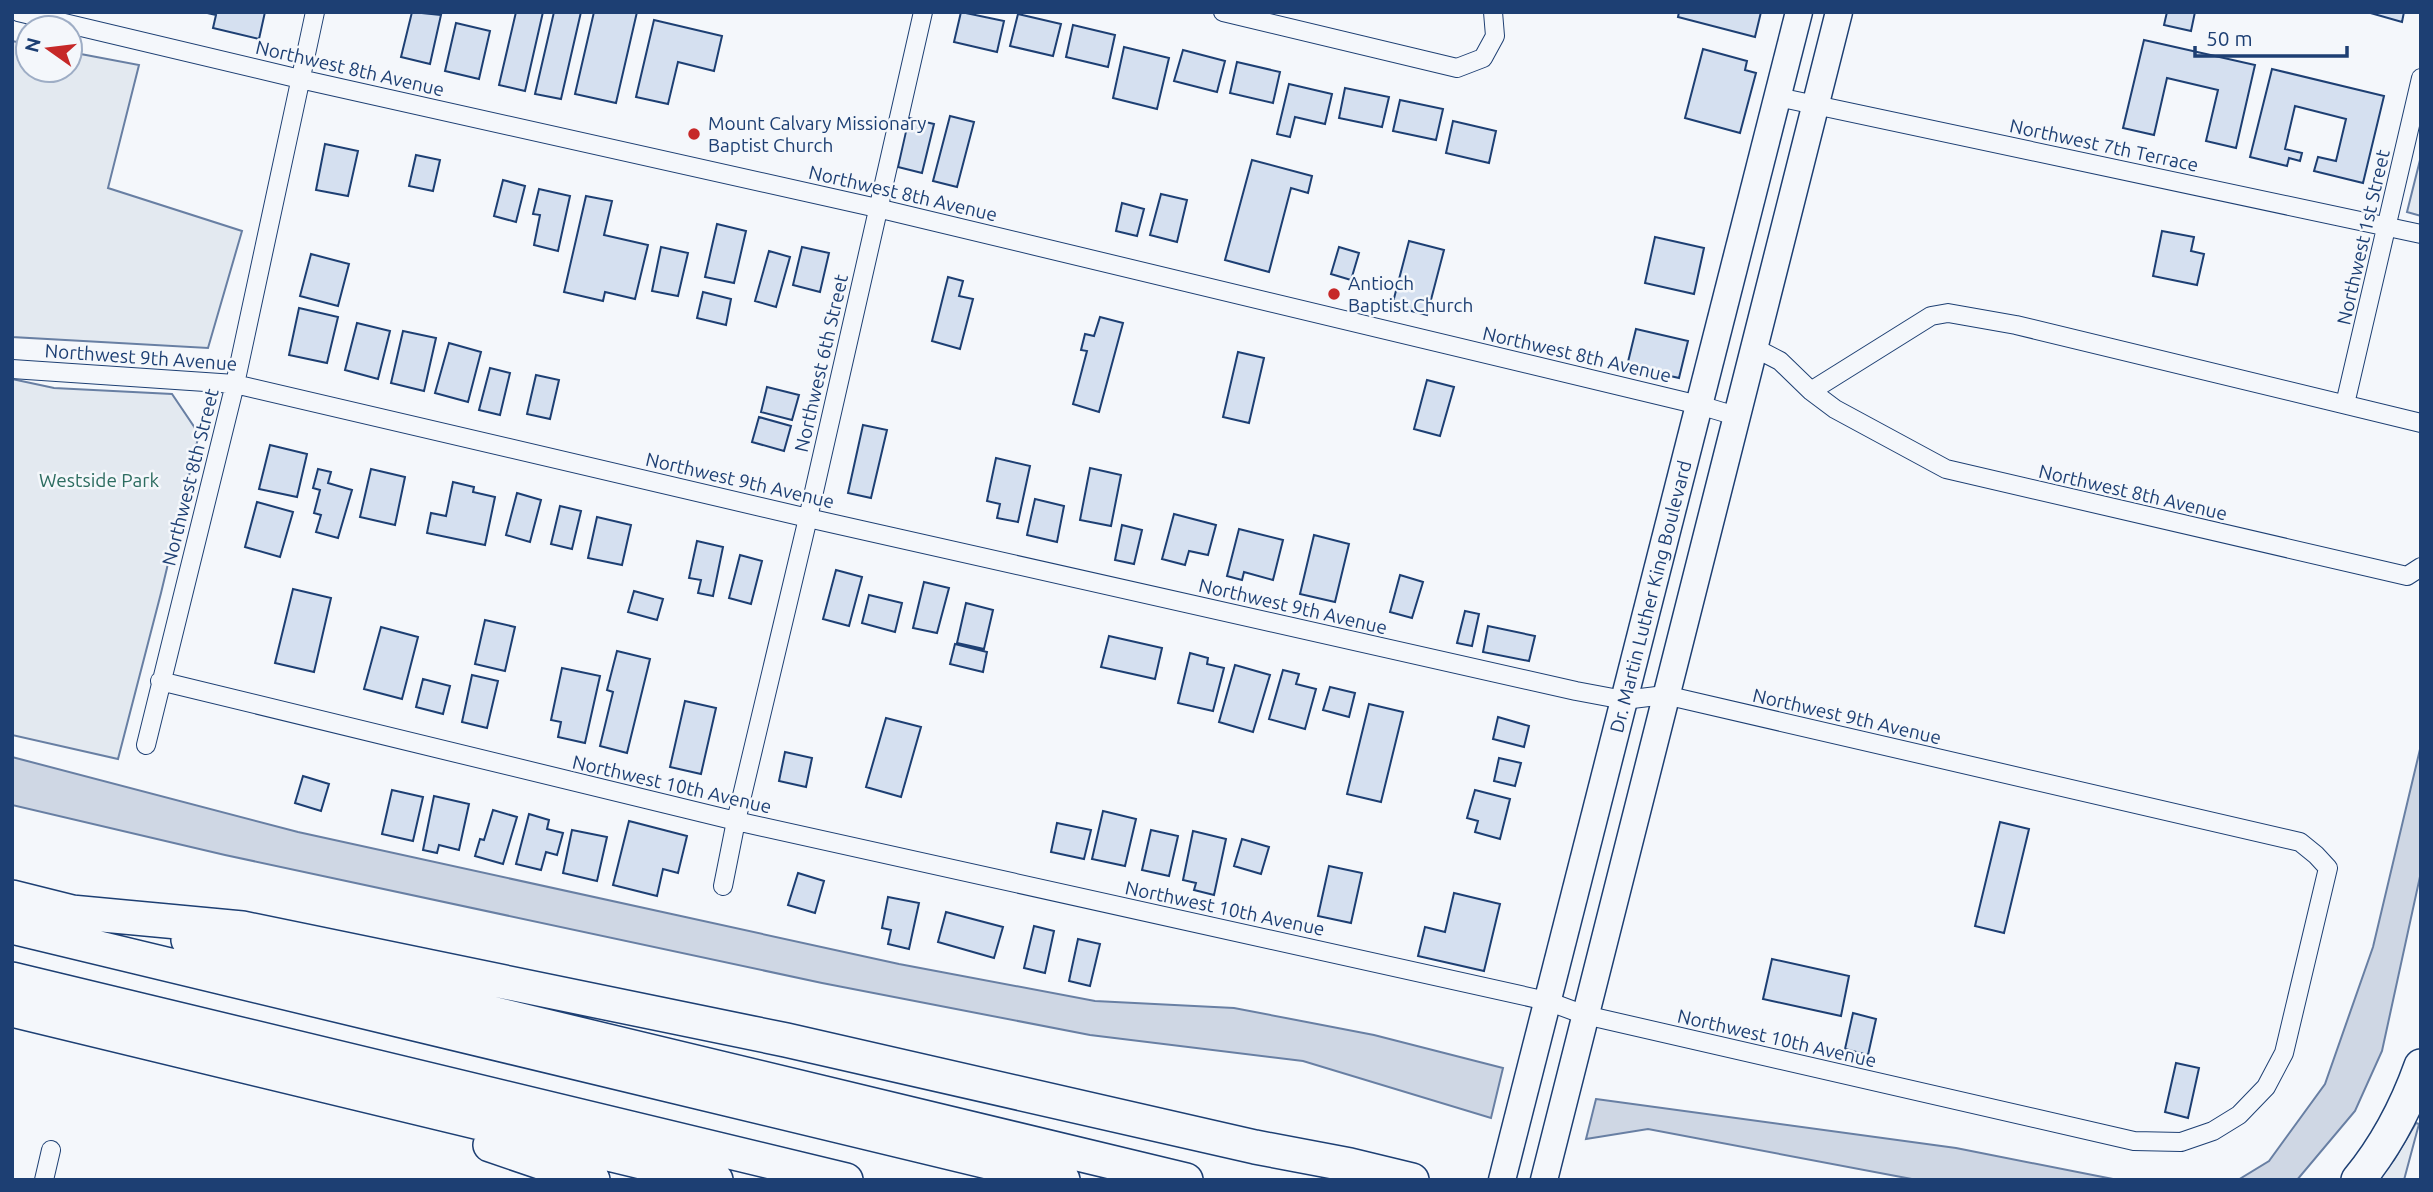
<svg xmlns="http://www.w3.org/2000/svg" width="2433" height="1192" font-family="Ubuntu,sans-serif">
<rect width="100%" height="100%" fill="#f4f7fb"/>
<path fill="#e3e9f0" stroke="#687fa3" stroke-width="2" d="M12,41l16,3v26h42v-18l69,13 -31,123 134,43 -34,117 -196,-11z
M2421,156v60l-14,-4z
M12,379l42,9 118,6 27,40 -38,159 -43,166 -106,-24z
M2416,1123l3,1 -15,56h-26l16,-20z"/>
<path fill="#cfd7e4" stroke="#687fa3" stroke-width="2" d="M2421,745v127l-39,179 -27,60 -58,69h-59l31,-19 56,-77 48,-137z
M12,757l286,75 601,132 196,37 139,7 140,27 129,33 -12,50 -188,-57 -213,-26 -268,-52 -597,-128 -213,-50z
M1596,1099l360,49 162,32h-201l-269,-51 -62,10z"/>
<path fill="#d5e0f0" stroke="#1d3f73" stroke-width="2" d="M203,12h62l-6,27 -46,-11 3,-13z
M412,12l29,3 -11,49 -29,-7z
M516,12h27l-18,79 -26,-6z
M554,12h27l-20,87 -26,-5z
M594,12h43l-21,91 -41,-9z
M961,12l43,9 -7,31 -43,-10z
M1679,12h82l-6,25 -77,-20z
M2167,12h28l-4,19 -27,-6z
M2367,12h37l-2,10z
M1018,14l43,10 -8,32 -43,-10z
M654,20l68,16 -8,35 -36,-9 -10,42 -32,-7z
M456,23l34,8 -11,48 -34,-8z
M1073,25l42,10 -7,32 -42,-10z
M2144,40l111,25 -19,83 -30,-7 12,-51 -51,-12 -13,57 -31,-7z
M1124,47l45,11 -12,51 -44,-11z
M1703,49l44,12 -2,9 11,3 -16,60 -55,-15z
M1183,50l42,11 -8,31 -43,-11z
M1237,62l43,10 -7,31 -43,-10z
M2272,69l112,27 -21,87 -49,-12 4,-14 18,4 10,-42 -51,-13 -10,43 17,4 -2,8 -11,-3 -2,8 -37,-9z
M1289,84l43,10 -7,30 -30,-7 -5,20 -13,-3z
M1345,88l44,9 -7,30 -43,-9z
M1400,100l43,9 -7,31 -43,-9z
M950,116l24,6 -17,65 -24,-6z
M909,118l25,6 -12,49 -24,-6z
M1453,121l43,10 -7,32 -43,-10z
M325,144l33,7 -10,45 -32,-6z
M416,155l24,5 -7,31 -24,-5z
M1252,160l60,16 -4,17 -17,-5 -22,84 -44,-12z
M503,180l22,6 -9,36 -22,-6z
M539,189l31,7 -12,55 -24,-6 6,-30 -7,-1z
M1161,194l26,6 -10,42 -27,-7z
M586,196l26,5 -8,34 44,10 -13,54 -30,-7 -2,9 -39,-9z
M1122,203l22,6 -7,27 -21,-5z
M717,224l29,7 -12,52 -29,-6z
M2162,231l32,6 -3,14 13,3 -7,31 -44,-9z
M1655,237l49,11 -10,46 -49,-11z
M1409,241l35,9 -17,65 -35,-9z
M661,247l27,6 -10,43 -26,-5z
M802,247l27,6 -9,39 -27,-7z
M1339,247l20,6 -8,27 -20,-6z
M769,251l21,6 -14,50 -21,-6z
M311,254l38,10 -11,42 -38,-10z
M948,277l15,4 -4,15 14,3 -13,50 -28,-8z
M703,292l28,7 -5,26 -29,-7z
M299,308l39,9 -11,46 -38,-8z
M1100,317l23,6 -24,89 -26,-8 14,-53 -6,-1 4,-16 9,2z
M357,323l33,8 -12,48 -33,-9z
M1636,329l52,12 -9,37 -52,-12z
M403,331l33,7 -12,53 -33,-8z
M449,343l32,9 -13,50 -33,-9z
M1238,352l26,6 -15,65 -26,-6z
M490,368l20,5 -10,42 -21,-5z
M536,375l23,5 -9,39 -23,-5z
M1427,380l27,7 -14,49 -26,-7z
M767,387l32,8 -7,25 -31,-8z
M759,417l32,9 -7,25 -32,-9z
M863,425l24,5 -16,68 -23,-5z
M270,445l37,9 -10,43 -38,-8z
M996,458l34,8 -12,56 -21,-4 3,-14 -13,-3z
M1090,468l31,7 -10,51 -31,-6z
M318,469l13,3 -3,11 24,7 -14,48 -22,-6 5,-17 -7,-2 6,-23 -7,-2z
M371,469l34,8 -10,48 -35,-8z
M453,482l21,5 -1,5 22,5 -10,48 -58,-12 4,-20 15,3z
M517,493l24,7 -11,42 -24,-7z
M1035,499l29,7 -7,36 -30,-7z
M257,502l36,10 -13,45 -35,-10z
M560,506l21,5 -9,38 -21,-5z
M1174,514l42,11 -8,30 -19,-4 -4,14 -23,-6z
M597,517l34,8 -9,40 -34,-7z
M1122,525l20,5 -8,34 -19,-4z
M1239,529l44,11 -10,40 -29,-8 -2,8 -15,-4z
M1314,535l35,9 -14,58 -35,-8z
M697,541l26,6 -10,49 -15,-3 3,-13 -12,-2z
M740,555l22,6 -11,43 -22,-6z
M836,570l26,7 -13,49 -26,-7z
M1400,575l23,7 -11,36 -22,-6z
M924,582l25,6 -12,45 -24,-5z
M293,589l38,9 -17,74 -39,-9z
M634,591l29,8 -6,21 -29,-8z
M869,595l33,8 -7,29 -33,-9z
M966,603l27,7 -9,39 -27,-6z
M1465,611l14,3 -7,32 -15,-3z
M485,620l30,7 -10,44 -30,-7z
M1488,626l47,10 -6,25 -46,-9z
M381,627l37,10 -16,62 -38,-10z
M1109,636l53,12 -7,31 -54,-12z
M955,644l32,8 -4,20 -33,-8z
M617,651l33,8 -23,94 -27,-7 13,-54 -6,-2z
M1190,653l18,5 -1,6 17,4 -11,43 -35,-8z
M1235,665l35,10 -17,57 -34,-10z
M562,668l38,8 -15,67 -27,-6 3,-15 -10,-2z
M1283,670l16,4 -3,10 20,5 -11,40 -36,-10z
M472,675l26,6 -11,47 -25,-6z
M423,679l27,7 -7,28 -27,-7z
M1330,687l25,6 -6,24 -26,-7z
M685,701l31,7 -15,66 -31,-7z
M1369,704l34,8 -22,90 -34,-8z
M1498,717l31,9 -5,21 -31,-8z
M886,718l35,9 -20,70 -35,-10z
M785,752l27,6 -6,29 -27,-6z
M1499,758l22,5 -6,23 -21,-5z
M303,776l26,8 -8,27 -26,-8z
M392,790l31,7 -10,44 -31,-7z
M1475,790l35,9 -10,40 -25,-7 3,-11 -11,-3z
M434,796l35,8 -10,46 -20,-5 -2,8 -14,-3z
M493,810l24,7 -14,47 -28,-8 5,-17 4,1z
M1103,811l33,8 -11,47 -33,-7z
M529,814l20,6 -2,9 16,4 -6,22 -11,-3 -5,18 -25,-6z
M629,821l58,15 -9,37 -15,-4 -6,27 -44,-11z
M2000,822l29,7 -25,104 -29,-7z
M1057,823l34,7 -7,29 -33,-7z
M572,830l35,7 -10,44 -34,-8z
M1151,830l27,6 -9,40 -27,-6z
M1193,831l33,8 -12,56 -20,-5 2,-7 -13,-3z
M1242,839l27,8 -8,27 -27,-8z
M1329,866l33,7 -11,50 -33,-7z
M798,873l26,8 -9,32 -27,-8z
M1454,893l46,11 -16,67 -66,-15 7,-29 20,5z
M888,897l31,6 -10,46 -21,-5 3,-14 -9,-2z
M946,912l57,15 -9,31 -56,-16z
M1034,926l20,5 -9,42 -21,-5z
M1078,939l22,5 -10,42 -21,-5z
M1772,959l77,17 -8,40 -78,-17z
M1853,1013l23,6 -8,36 -23,-6z
M2176,1063l23,5 -11,50 -23,-6z"/>
<g fill="none" stroke-linecap="round" stroke-linejoin="round">
<g stroke="#1d3f73" stroke-width="20">
<path id="street" d="M18,12l282,67 577,129 822,197 37,11
M1223,12l234,56 26,-10 12,-22 -2,-24
M1778,97l643,137
M1753,347l27,14 31,30 24,18 111,60 461,107 14,-9
M12,369l223,15 573,134 768,173 48,9 41,-5 635,147 16,13 12,13 -44,185 -18,34 -27,28 -26,16 -32,11 -47,-1 -549,-126 -38,-14 -811,-180 -576,-140
M1811,391l120,-75 17,-3 68,12 405,98
M2345,404l76,-326
M146,745l89,-361 80,-372
M723,886l13,-65 72,-303 115,-506
M44,1180l7,-30"/>
</g>
<g stroke="#1d3f73" stroke-width="29">
<g id="secondary">
<path id="s1" d="M1502,1180l297,-1168"/>
<path d="M1544,1180l295,-1168"/>
</g>
</g>
<g stroke="#1d3f73" stroke-width="36">
<path id="highway" d="M12,897l80,20
M71,912l171,16 544,112 469,107 95,18 62,15
M12,927l1051,253
M188,940l998,240
M12,979l834,201
M12,1010l704,170
M490,1145l103,35
M2358,1180c28,-34 48,-72 63,-114"/>
</g>
<use href="#street" stroke="#f4f7fb" stroke-width="18"/>
<use href="#secondary" stroke="#f4f7fb" stroke-width="26"/>
<use href="#highway" stroke="#f4f7fb" stroke-width="33"/>
</g>
<g fill="#c62828" stroke="#f4f7fb" stroke-width="2.5">
<circle cx="694" cy="134" r="7"/>
<circle cx="1334" cy="294" r="7"/>
</g>
<g text-anchor="middle" dominant-baseline="central" stroke-width="5" stroke-linejoin="round" paint-order="stroke">
<g font-size="19" fill="#1d3f73" stroke="#f4f7fb">
<text transform="translate(350 68) rotate(13)">Northwest 8th Avenue</text>
<text transform="translate(2104 145) rotate(12)">Northwest 7th Terrace</text>
<text transform="translate(903 193) rotate(13)">Northwest 8th Avenue</text>
<text transform="translate(2363 237) rotate(-77)">Northwest 1st Street</text>
<text transform="translate(1577 354) rotate(13)">Northwest 8th Avenue</text>
<text transform="translate(141 357) rotate(4)">Northwest 9th Avenue</text>
<text transform="translate(821 363) rotate(-77)">Northwest 6th Street</text>
<text transform="translate(190 477) rotate(-76)">Northwest 8th Street</text>
<text transform="translate(740 480) rotate(13)">Northwest 9th Avenue</text>
<text transform="translate(2133 492) rotate(13)">Northwest 8th Avenue</text>
<text stroke="none"><textPath href="#s1" startOffset="602">Dr. Martin Luther King Boulevard</textPath></text>
<text transform="translate(1293 606) rotate(13)">Northwest 9th Avenue</text>
<text transform="translate(1847 716) rotate(13)">Northwest 9th Avenue</text>
<text transform="translate(672 784) rotate(13)">Northwest 10th Avenue</text>
<text transform="translate(1225 908) rotate(12)">Northwest 10th Avenue</text>
<text transform="translate(1777 1038) rotate(13)">Northwest 10th Avenue</text>
</g>
<g font-size="19" fill="#1d3f73" stroke="#f4f7fb" text-anchor="start">
<text x="708" y="123">Mount Calvary Missionary<tspan x="708" dy="22">Baptist Church</tspan></text>
<text x="1348" y="283">Antioch<tspan x="1348" dy="22">Baptist Church</tspan></text>
</g>
<g font-size="19" fill="#2c6c60" stroke="#f4f7fb">
<text x="99" y="480">Westside Park</text>
</g>
</g>
<rect width="2433" height="1192" fill="none" stroke="#1d3f73" stroke-width="28"/>
<g transform="translate(49 49) rotate(284)"><circle r="33" fill="#f4f7fb" stroke="#9eadc5" stroke-width="2"/>
<path d="M0-5L12 26L0 18L-12 26Z" fill="#c62828"/>
<text y="-10" font-size="19" font-weight="bold" text-anchor="middle" fill="#1d3f73">N</text>
</g>
<path d="M2195 46v10h152v-10" fill="none" stroke="#1d3f73" stroke-width="3.5"/>
<text x="2206" y="46" font-size="21" fill="#1d3f73" stroke="#f4f7fb" stroke-width="5" paint-order="stroke">50 m</text>
</svg>
